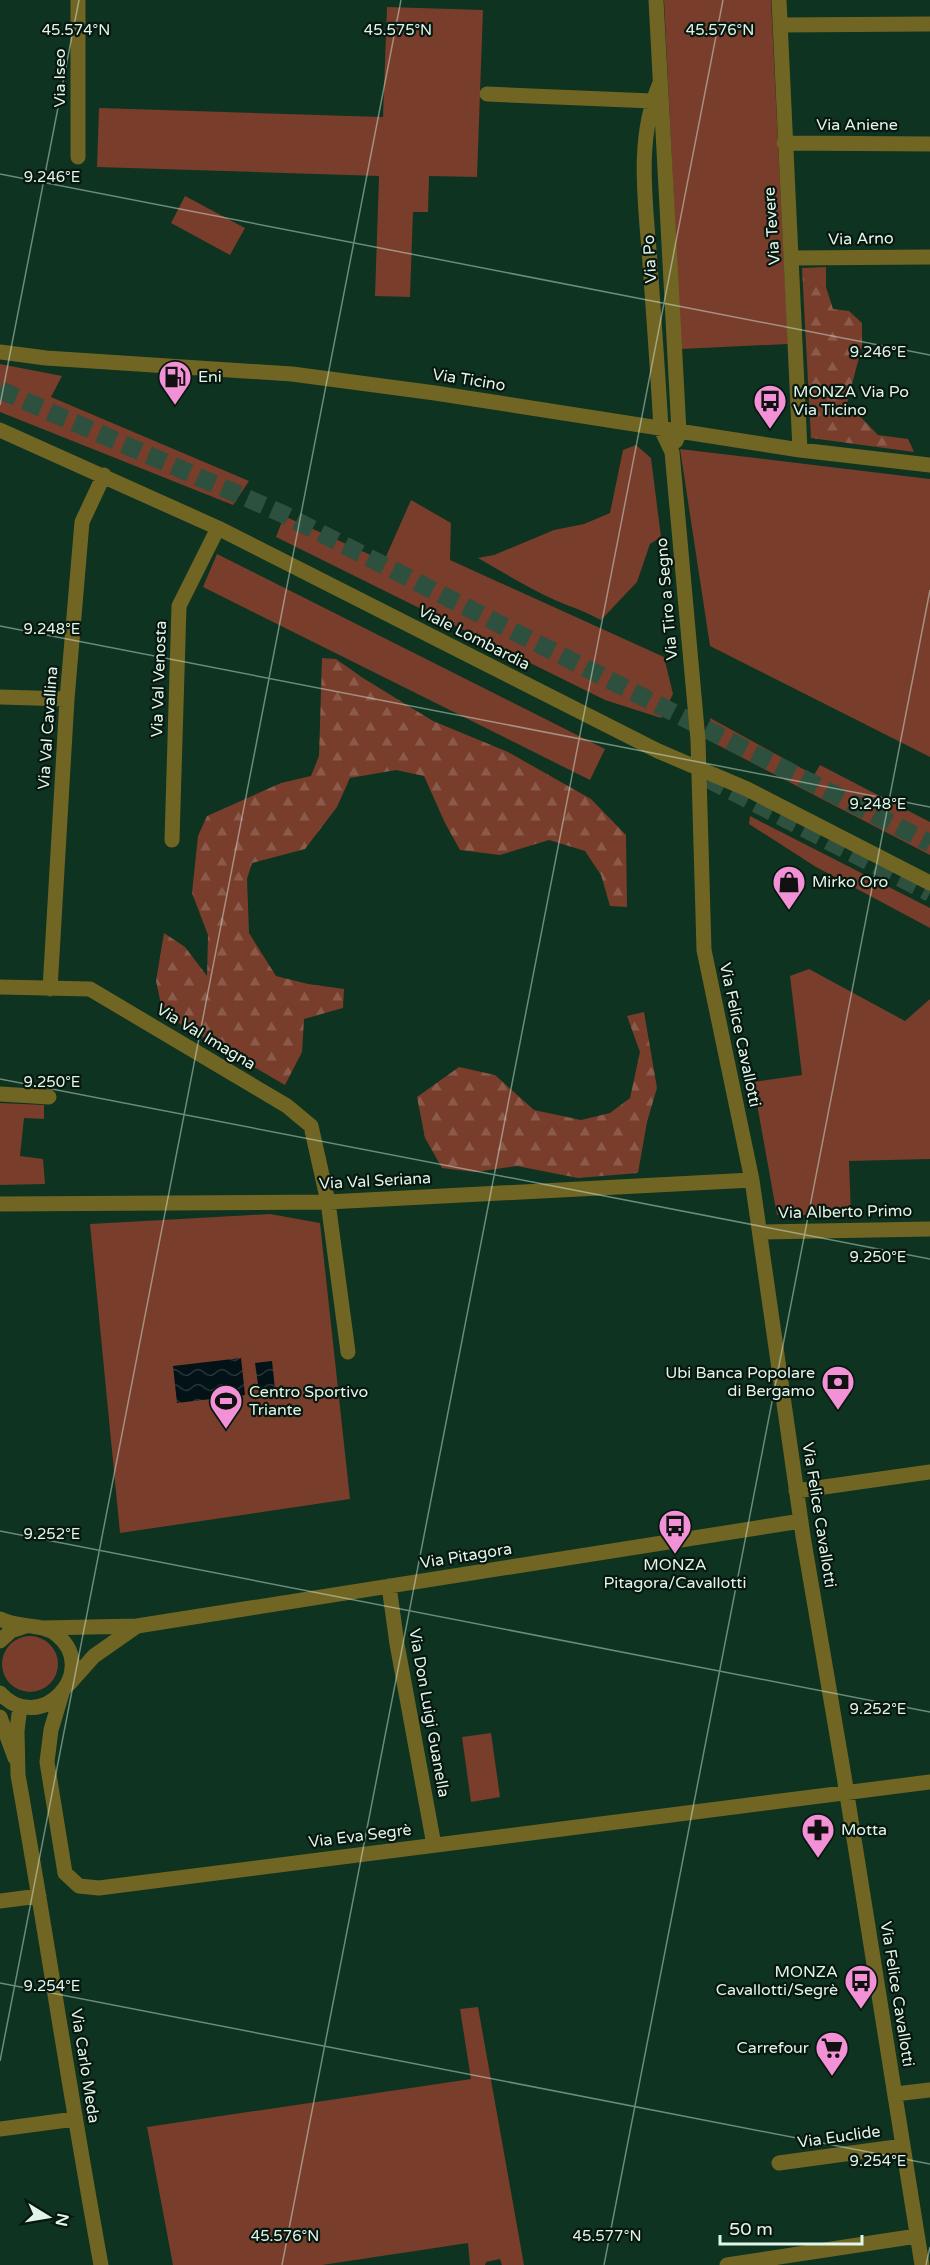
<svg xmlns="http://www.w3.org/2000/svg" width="930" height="2265" font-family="'Varela Round',sans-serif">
<defs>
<pattern id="forest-firs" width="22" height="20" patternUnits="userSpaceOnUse" patternTransform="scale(1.5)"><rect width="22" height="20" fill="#783d2b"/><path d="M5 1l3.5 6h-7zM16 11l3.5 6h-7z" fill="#8b5a4a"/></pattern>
<pattern id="water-waves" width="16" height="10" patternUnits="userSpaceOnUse" patternTransform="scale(1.5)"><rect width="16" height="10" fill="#021217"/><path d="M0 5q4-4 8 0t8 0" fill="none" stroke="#273539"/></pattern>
</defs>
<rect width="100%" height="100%" fill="#0e3320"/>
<path fill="#783d2b" d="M664,0h107l17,344 -107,5z
M387,7l96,3 -6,167 -48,-1 -1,36h-15l-3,85 -35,-1 4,-120 -282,-9 2,-59 284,9z
M185,196l60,32 -15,27 -59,-32z
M0,364l62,12 -11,21 198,84 -16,24 -233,-93z
M636,445l15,13 10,79 -11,7 -13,38 -36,38c-15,-8 -29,-13 -44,-19 -27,-12 -53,-28 -79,-43l16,-3 60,-25 30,-6 26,-11 13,-63z
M680,449l250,30v278l-220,-111z
M411,500l40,23 -1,37 214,97 9,37 -12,24 -56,-18 -329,-163 8,-21 100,45z
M217,554l388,195 -15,31 -387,-193z
M710,718l104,57 6,-10 110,57v33l-218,-113z
M750,816l180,92v20l-114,-61 -67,-43z
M809,969l96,52 25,-22v160l-81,2 2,54h-74l-24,-133 49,-7 -12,-99z
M0,1103l44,2v14l-20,-1 -4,38 23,3 2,25 -45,1z
M270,1214l50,9 30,276 -230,34 -30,-309z
M2 1664a28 28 0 1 1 56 0a28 28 0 1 1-56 0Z
M491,1733l9,64 -29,5 -9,-65z
M478,2007l46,258h-22l-2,-6 -14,3 -1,3h-15l-2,-22 -146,22h-149l-26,-138 324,-48 -11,-70z"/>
<path fill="url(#forest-firs)" d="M826,267v20l7,22 16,2 13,12v23l-15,57 31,32 30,4 6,13 -103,-14 -9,-170z
M322,658l14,1 27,19 70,43 75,31 83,47 35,36 1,72 -17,-1 -9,-31 -16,-24 -36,-11 -49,15 -40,-5 -15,-27 -21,-47 -28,-6 -46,8 -13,29 -32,42 -53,14 -5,16 2,54 27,43 32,8 36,5 -1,19 -39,11 -2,33 -17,33 -122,-71 -7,-33 8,-48 21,14 22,29 1,-41 -16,-42 6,-57 9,-20 74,-33 30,-7 8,-20z
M644,1012l13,76 -10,34 -9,51 -60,5 -61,-12 -42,6 -33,-4 -17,-30 -8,-41 42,-30 36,8 39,35 47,10 29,-7 20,-15 10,-46 -13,-36z"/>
<path fill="url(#water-waves)" d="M241,1358l4,37 -68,8 -4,-37z
M272,1361l3,28 -16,2 -4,-28z"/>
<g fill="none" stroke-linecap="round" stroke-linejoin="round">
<path stroke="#2e503e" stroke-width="18" stroke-dasharray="18 9" stroke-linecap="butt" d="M0,390l283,124 647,329
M708,779l222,114"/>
<path stroke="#716524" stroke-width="15" d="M656,0l23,432 -3,9
M779,0l21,450
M780,25l150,-1
M660,83c-25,57 -14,120 -10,181 4,55 8,110 11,165l11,23 26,288 6,210 48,230 51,356 41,240 78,489
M487,94l165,7
M784,143l146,1
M78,157v-157
M792,258l138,-1
M0,352l46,6 246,16 143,19 365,57 130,15
M0,430l218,98 440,223 89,38 183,94
M0,697l67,2
M172,840l7,-234 39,-78
M0,987l90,2 197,117 24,20 17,76 20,150
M50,989l17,-290 15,-177 22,-47
M0,1094l49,3
M0,1204l328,-2 424,-22
M760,1232l170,-3
M796,1491l134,-19
M389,1586l8,58 37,201
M0,1619c19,10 41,3 57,16 44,36 -17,102 -57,58
M43,1628l94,-2 664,-105
M0,1641l11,-10 15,-5
M69,1684l25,-28 43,-30
M62,1693l-11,37 -4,32 18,111 14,13 20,2 831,-106
M20,1706l-3,25 1,44c29,163 53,327 83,490
M0,1717l15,41
M0,1901l39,-5
M895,2094l35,-4
M0,2129l75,-10
M779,2163l124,-17
M727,2265l190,-29"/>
</g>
<path fill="none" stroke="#e1f5e9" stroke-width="1.5" stroke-opacity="0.45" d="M0,174l930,181M0,405l79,-405M0,626l930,181M0,1079l930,180M0,1531l930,181M0,1983l930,181M0,2061l401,-2061M282,2265l441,-2265M604,2265l326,-1675M926,2265l4,-18"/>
<defs>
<g id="fuel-pin" transform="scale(1.725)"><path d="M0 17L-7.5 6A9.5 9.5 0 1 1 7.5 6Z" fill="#f291d6" stroke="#08170f"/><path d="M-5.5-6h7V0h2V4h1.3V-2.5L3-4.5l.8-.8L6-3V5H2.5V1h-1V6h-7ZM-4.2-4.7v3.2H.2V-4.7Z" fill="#111"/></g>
<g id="bus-pin" transform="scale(1.725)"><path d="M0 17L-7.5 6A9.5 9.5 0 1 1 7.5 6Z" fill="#f291d6" stroke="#08170f"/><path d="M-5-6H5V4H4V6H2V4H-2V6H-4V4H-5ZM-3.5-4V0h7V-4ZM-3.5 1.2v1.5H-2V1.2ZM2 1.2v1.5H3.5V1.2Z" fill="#111"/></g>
<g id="shop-pin" transform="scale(1.725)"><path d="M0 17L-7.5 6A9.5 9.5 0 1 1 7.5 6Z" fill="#f291d6" stroke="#08170f"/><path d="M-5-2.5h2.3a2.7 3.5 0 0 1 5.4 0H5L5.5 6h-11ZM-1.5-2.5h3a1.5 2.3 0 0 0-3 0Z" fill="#111"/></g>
<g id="bank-pin" transform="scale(1.725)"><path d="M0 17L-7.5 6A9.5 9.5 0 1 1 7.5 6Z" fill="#f291d6" stroke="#08170f"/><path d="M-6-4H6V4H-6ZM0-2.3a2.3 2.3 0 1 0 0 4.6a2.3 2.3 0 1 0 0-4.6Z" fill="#111"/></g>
<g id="stadium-pin" transform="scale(1.725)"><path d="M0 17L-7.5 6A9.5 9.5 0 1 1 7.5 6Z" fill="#f291d6" stroke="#08170f"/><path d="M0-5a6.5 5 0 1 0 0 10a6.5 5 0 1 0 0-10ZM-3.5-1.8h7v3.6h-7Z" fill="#111"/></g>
<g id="pharmacy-pin" transform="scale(1.725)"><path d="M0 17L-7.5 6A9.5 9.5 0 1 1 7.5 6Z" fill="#f291d6" stroke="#08170f"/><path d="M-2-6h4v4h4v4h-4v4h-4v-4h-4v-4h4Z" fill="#111"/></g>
<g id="supermarket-pin" transform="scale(1.725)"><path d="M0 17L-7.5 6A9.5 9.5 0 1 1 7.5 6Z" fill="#f291d6" stroke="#08170f"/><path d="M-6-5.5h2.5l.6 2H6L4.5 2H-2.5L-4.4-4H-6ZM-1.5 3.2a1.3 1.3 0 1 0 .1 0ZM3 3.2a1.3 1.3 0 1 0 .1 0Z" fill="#111"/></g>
</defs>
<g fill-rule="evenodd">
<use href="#fuel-pin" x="175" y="377"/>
<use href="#bus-pin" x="770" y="401"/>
<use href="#shop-pin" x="789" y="882"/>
<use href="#bank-pin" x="838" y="1382"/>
<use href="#stadium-pin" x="226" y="1401"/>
<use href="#bus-pin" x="675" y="1526"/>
<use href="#pharmacy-pin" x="818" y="1830"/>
<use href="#bus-pin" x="861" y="1981"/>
<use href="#supermarket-pin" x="832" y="2048"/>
</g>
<g text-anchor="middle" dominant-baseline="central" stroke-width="4.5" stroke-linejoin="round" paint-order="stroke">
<g font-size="16" fill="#e1f5e9" stroke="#08170f">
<text transform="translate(60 78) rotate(-90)">Via Iseo</text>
<text x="857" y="125">Via Aniene</text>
<text transform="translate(772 226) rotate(-94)">Via Tevere</text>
<text transform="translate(861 239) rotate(-1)">Via Arno</text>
<text transform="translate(650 259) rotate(-93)">Via Po</text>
<text transform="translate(469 380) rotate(9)">Via Ticino</text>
<text transform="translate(667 599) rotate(-95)">Via Tiro a Segno</text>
<text transform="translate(474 638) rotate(27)">Viale Lombardia</text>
<text transform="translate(159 679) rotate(-88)">Via Val Venosta</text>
<text transform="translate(48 728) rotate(-86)">Via Val Cavallina</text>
<text transform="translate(740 1035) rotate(78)">Via Felice Cavallotti</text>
<text transform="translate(206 1037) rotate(31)">Via Val Imagna</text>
<text transform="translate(375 1181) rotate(-3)">Via Val Seriana</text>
<text transform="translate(845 1212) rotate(-1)">Via Alberto Primo</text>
<text transform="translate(819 1515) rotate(81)">Via Felice Cavallotti</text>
<text transform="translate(466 1556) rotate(-9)">Via Pitagora</text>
<text transform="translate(429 1713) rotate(80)">Via Don Luigi Guanella</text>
<text transform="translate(360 1836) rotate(-7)">Via Eva Segrè</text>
<text transform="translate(897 1994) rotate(81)">Via Felice Cavallotti</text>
<text transform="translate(85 2066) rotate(81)">Via Carlo Meda</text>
<text transform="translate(839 2137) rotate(-8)">Via Euclide</text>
</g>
<g font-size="16" fill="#e1f5e9" stroke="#08170f" text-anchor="start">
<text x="198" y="377">Eni</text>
<text x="793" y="392">MONZA Via Po<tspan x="793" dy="18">Via Ticino</tspan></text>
<text x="812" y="882">Mirko Oro</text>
<text x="815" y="1373" text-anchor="end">Ubi Banca Popolare<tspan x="815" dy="18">di Bergamo</tspan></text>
<text x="249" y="1392">Centro Sportivo<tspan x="249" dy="18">Triante</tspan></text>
<text x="675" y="1565" text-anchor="middle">MONZA<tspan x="675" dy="18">Pitagora/Cavallotti</tspan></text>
<text x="841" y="1830">Motta</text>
<text x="838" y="1972" text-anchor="end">MONZA<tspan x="838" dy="18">Cavallotti/Segrè</tspan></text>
<text x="809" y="2048" text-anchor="end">Carrefour</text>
</g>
</g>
<g font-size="15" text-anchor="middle" fill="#e1f5e9" stroke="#08170f" stroke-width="4.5" stroke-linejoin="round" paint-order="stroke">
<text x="398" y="35">45.575°N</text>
<text x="720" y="35">45.576°N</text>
<text x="76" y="35">45.574°N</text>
<text x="52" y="182">9.246°E</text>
<text x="878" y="357">9.246°E</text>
<text x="52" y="634">9.248°E</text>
<text x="878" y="809">9.248°E</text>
<text x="52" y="1087">9.250°E</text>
<text x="878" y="1262">9.250°E</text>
<text x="52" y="1539">9.252°E</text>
<text x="878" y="1714">9.252°E</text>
<text x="52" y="1991">9.254°E</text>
<text x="878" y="2166">9.254°E</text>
<text x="285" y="2241">45.576°N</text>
<text x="607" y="2241">45.577°N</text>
</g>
<g transform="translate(48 2217) rotate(101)" stroke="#08170f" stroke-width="4.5" paint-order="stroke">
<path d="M0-4.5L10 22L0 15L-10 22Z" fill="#e1f5e9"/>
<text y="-9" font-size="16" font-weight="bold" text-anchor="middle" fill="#e1f5e9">N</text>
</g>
<path d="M720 2235v9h142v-9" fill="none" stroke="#e1f5e9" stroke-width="3"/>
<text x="729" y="2235" font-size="18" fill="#e1f5e9" stroke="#08170f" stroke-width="4.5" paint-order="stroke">50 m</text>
</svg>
